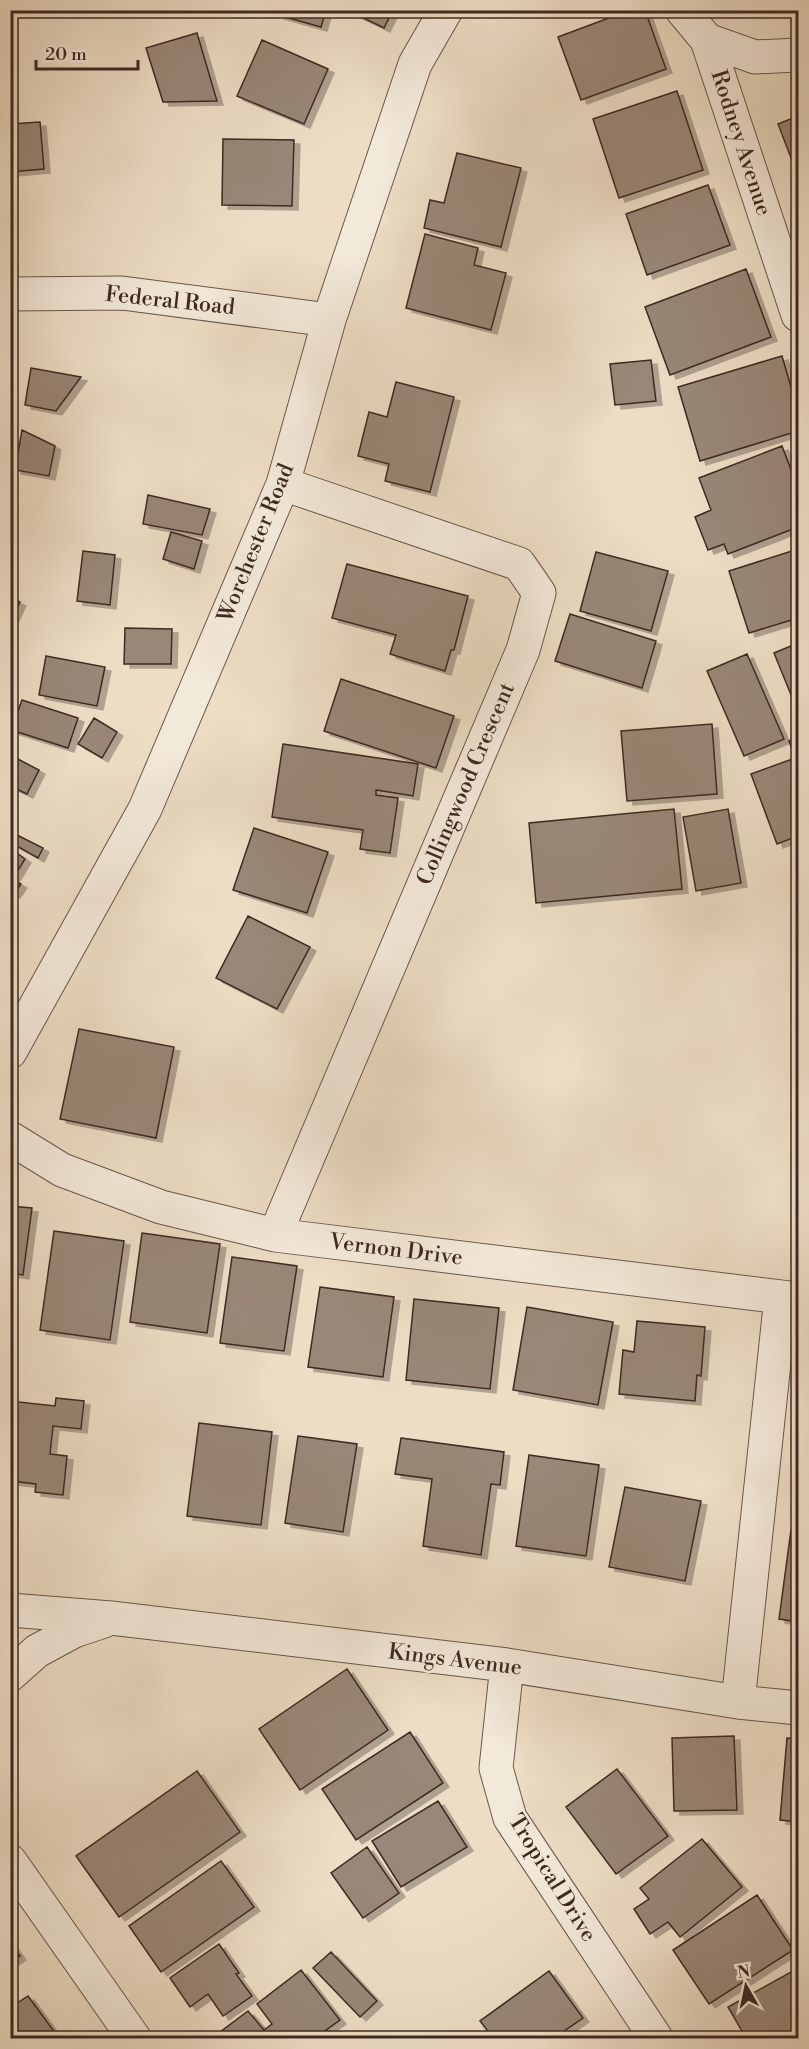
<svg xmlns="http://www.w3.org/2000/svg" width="809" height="2049" font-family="'Libre Bodoni',serif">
<defs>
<filter id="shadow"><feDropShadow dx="6" dy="4" stdDeviation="0" flood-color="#0004"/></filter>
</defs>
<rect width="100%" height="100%" fill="#edddc5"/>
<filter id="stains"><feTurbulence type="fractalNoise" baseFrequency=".00333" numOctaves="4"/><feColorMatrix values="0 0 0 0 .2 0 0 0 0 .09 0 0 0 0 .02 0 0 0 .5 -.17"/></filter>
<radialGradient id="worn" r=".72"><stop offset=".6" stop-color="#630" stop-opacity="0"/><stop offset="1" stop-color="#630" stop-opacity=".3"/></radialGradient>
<path fill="#998777" stroke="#3f2922" stroke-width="1.5" filter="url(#shadow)" d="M280,10h46l-5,17 -43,-12z
M347,10h46l-9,18z
M630,10h15l21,59 -85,31 -23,-63z
M197,33l20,68 -54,1 -17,-54z
M262,40l66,29 -24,55 -67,-28z
M677,91l26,79 -84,28 -26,-79z
M798,116v60l-20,-52z
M40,122l4,47 -34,3v-48z
M223,139l71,1 -2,66 -70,-1z
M457,153l64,15 -20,79 -77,-19 6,-28 14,3z
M708,185l22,60 -83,30 -21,-61z
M425,234l53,14 -4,17 32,8 -15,57 -85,-22z
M746,269l25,68 -101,38 -25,-68z
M782,356l16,55v20l-98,30 -22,-74z
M651,360l5,41 -41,4 -5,-41z
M31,368l50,9 -25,34 -31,-6z
M396,382l58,15 -24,95 -45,-11 4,-17 -31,-8 11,-44 18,5z
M22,430l33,16 -6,30 -34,-6z
M782,446l16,42v39l-70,27 -4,-10 -16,6 -13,-33 16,-7 -12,-32z
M148,495l62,14 -8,26 -59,-11z
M171,532l31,9 -8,28 -31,-10z
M798,549v69l-49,15 -20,-62z
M83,551l32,4 -5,50 -33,-4z
M596,552l72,19 -17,60 -71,-20z
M347,564l121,32 -14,54h-3l-6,21 -55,-17 6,-19 -64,-17z
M10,598l10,4 -10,21z
M570,614l86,27 -14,47 -87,-27z
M125,628l47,1 -1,35h-47z
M798,643v69l-24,-59z
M747,654l37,85 -40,17 -37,-85z
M46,656l59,11 -8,39 -58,-11z
M341,679l113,37 -18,52 -112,-37z
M22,700l56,18 -10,30 -57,-18z
M94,718l23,14 -15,26 -24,-14z
M712,724l5,70 -90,7 -6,-70z
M798,737v99l-21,8 -26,-70 44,-16 -6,-17z
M283,744l135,20 -5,32 -37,-6v5l22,3 -8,55 -30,-4 3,-19 -91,-13z
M10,755l29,15 -12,24 -17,-8z
M674,809l8,80 -146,14 -7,-80z
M728,809l13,74 -45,8 -13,-74z
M254,828l74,24 -21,61 -74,-23z
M17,835l26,13 -5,10 -25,-14z
M11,849l14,10 -11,18 -4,-3z
M10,878l11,6 -7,10 -4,-2z
M248,916l62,31 -33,62 -61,-31z
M79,1029l95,18 -18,91 -96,-19z
M10,1206l22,2 -9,67 -13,-2z
M54,1231l70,10 -14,99 -70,-10z
M142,1233l78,11 -13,89 -77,-11z
M232,1257l65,9 -13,85 -64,-8z
M320,1287l74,10 -11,80 -75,-10z
M414,1299l85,9 -9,81 -84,-9z
M527,1307l86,15 -15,83 -85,-15z
M637,1321l68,6 -4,49 -4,-1 -2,26 -76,-7 4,-44 11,2z
M56,1398l28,3 -3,28 -28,-3 -3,28 17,2 -4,39 -28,-3 1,-8 -26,-3v-80l45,5z
M199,1423l73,9 -11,93 -74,-9z
M298,1436l59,8 -14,88 -58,-9z
M401,1438l103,14 -4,33 -9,-1 -10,71 -58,-9 9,-67 -37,-5z
M529,1455l70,10 -13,91 -70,-10z
M625,1487l76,14 -16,80 -76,-14z
M791,1530l7,1v93v-2l-19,-3z
M347,1669l41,61 -88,60 -41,-61z
M410,1732l33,51 -87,57 -34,-51z
M734,1736l3,74 -63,1 -2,-73z
M787,1738l11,1v83l-18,-2z
M617,1769l51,67 -52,38 -50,-67z
M197,1771l43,61 -121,85 -43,-61z
M438,1801l29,46 -66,40 -29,-46z
M702,1839l40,48 -62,50 -12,-15 -18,12 -16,-25 15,-10 -9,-11z
M367,1847l32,46 -36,25 -32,-45z
M221,1861l33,46 -93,65 -32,-46z
M757,1895l36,55 -84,54 -36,-54z
M10,1942l10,14 -10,7z
M219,1944l20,29 -3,1 16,22 -29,20 -15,-22 -18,13 -20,-29z
M331,1952l46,49 -17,16 -47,-49z
M301,1970l39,50 -25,18h-103l36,-27 16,19 8,-6 -15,-20z
M549,1971l34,47 -29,20h-61l-13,-17z
M791,1972l7,13v48l-10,5h-42l-18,-31z
M28,1996l31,42h-49v-30z"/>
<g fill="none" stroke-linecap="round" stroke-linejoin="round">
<g stroke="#6a564b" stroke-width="35">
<path id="street" d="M682,10l25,30 48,17 43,-2
M707,40l91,275
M10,294l112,-1 207,27
M10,1052l135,-243 138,-325 46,-164 86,-256 31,-54
M10,1138l52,32 99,37 114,28 523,64
M275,1235l248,-585 16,-57 -20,-29 -236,-80
M10,1610l101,8 396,47 231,37 60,6
M507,1665l-11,103 14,50 146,220
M10,1675l27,-24 37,-20 30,-10
M738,1702l43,-405
M10,1861l124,177"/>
</g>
<use href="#street" stroke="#f3e9d9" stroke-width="33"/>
</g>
<g text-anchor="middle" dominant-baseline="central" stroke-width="5" stroke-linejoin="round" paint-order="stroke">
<g font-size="22" fill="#3f2922" stroke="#f3e9d9">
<text transform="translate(741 143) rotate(72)">Rodney Avenue</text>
<text transform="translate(170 301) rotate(6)">Federal Road</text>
<text transform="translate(256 543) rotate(-68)">Worchester Road</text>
<text transform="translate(466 784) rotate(-67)">Collingwood Crescent</text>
<text transform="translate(396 1250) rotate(7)">Vernon Drive</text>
<text transform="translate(455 1660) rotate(7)">Kings Avenue</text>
<text transform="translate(552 1878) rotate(58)">Tropical Drive</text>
</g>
</g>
<rect width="809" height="2049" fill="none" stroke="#edddc5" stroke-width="36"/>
<rect x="12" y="12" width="785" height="2025" fill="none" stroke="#3f2922" stroke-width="3"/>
<rect x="18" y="18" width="773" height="2013" fill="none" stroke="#3f2922" stroke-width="1.5"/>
<g transform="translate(746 1986) rotate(351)" stroke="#f3e9d9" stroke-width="4.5" paint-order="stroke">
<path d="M0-4.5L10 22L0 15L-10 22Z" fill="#3f2922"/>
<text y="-9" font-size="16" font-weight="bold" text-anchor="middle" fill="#3f2922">N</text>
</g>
<path d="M36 60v9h102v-9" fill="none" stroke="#3f2922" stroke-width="3"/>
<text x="45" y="60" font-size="18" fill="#3f2922" stroke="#f3e9d9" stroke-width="4.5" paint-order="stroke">20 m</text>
<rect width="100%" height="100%" filter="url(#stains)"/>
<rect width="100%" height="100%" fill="url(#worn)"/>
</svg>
